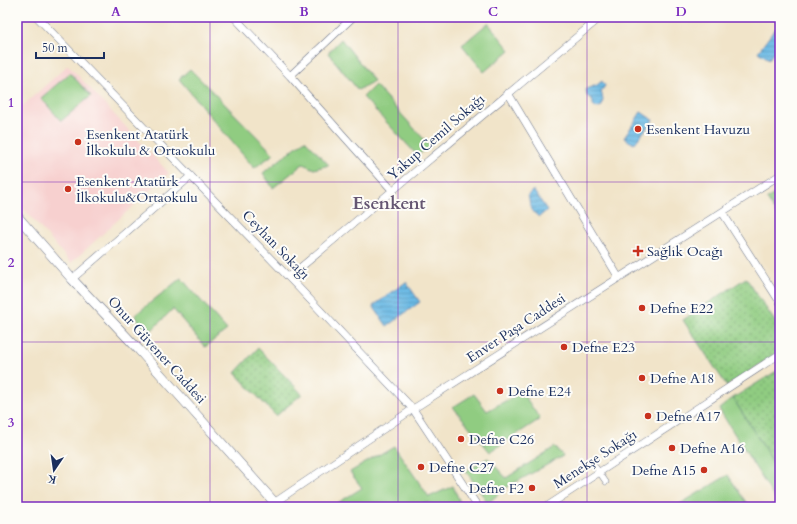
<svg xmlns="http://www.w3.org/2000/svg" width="797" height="524" font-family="Cardo,serif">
<defs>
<pattern id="park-dots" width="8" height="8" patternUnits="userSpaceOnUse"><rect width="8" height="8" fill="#90cc81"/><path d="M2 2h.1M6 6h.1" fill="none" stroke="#75a66d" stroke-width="1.8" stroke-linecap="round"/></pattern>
<pattern id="water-rules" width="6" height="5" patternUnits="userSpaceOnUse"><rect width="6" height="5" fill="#6bbae5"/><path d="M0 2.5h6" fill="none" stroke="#5798bd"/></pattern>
</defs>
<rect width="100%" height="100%" fill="#fdfcf7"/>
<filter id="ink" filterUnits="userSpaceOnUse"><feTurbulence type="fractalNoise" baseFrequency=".025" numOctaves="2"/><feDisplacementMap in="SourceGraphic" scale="8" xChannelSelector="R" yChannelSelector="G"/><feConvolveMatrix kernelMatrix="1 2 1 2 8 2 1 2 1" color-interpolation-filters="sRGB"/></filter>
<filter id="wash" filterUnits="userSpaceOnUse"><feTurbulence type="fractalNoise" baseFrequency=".012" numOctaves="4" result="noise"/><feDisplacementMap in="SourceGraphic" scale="16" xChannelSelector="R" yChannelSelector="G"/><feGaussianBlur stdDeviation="0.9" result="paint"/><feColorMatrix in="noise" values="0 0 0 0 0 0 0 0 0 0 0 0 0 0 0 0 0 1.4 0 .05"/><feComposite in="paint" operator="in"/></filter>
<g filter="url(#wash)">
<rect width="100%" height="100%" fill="#f1e4c9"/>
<path fill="#f7d0cf" d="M68,65l101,108 -98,90 -54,-62v-90z"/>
<path fill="#90cc81" stroke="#567e70" d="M488,23l22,27 -26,22 -22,-27z
M341,39l33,42 -16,9 -30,-37z
M190,69l84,85 -20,14 -75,-89z
M70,73l21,23 -30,25 -20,-23z
M375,85l56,62 -14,8 -54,-58z
M305,140l24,25 -15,4 -11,-5 -30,24 -10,-15z
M780,190v30l-13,-21z
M181,278l46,52 -22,17 -32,-38 -26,26 -12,-20z
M522,392l18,27 -50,33 -37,-45 21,-13 13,17z
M733,398l47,75v34l-61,-98z
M394,446l35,51 24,-11 9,21h-29l-3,-4h-6l-6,4h-87l31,-19 -12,-16z
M555,447l8,9 -56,31 -19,16 -22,-32 22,-13 18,20z
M728,475l21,32h-74z"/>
<path fill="url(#park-dots)" stroke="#567e70" d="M746,278l34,51v22l-53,35 -44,-66z
M258,348l44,46 -26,22 -41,-43z
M780,369v104l-47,-75z"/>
<path fill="url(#water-rules)" stroke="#4374a2" d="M775,29l5,3v12l-11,15 -11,-7z
M602,81l3,5 -4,5 2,8 -1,7 -5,2 -4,-3v-5l-6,-4 -1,-7 11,-4z
M641,112l12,8 -19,24 -10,-6z
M533,190l14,20 -8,7 -8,-7 -3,-15z
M406,282l14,20 -33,24 -14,-20z"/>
</g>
<g filter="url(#ink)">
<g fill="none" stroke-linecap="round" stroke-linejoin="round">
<g stroke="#666e83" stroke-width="6">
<path id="pedestrian" d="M592,462l14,20"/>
</g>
<g stroke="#666e83" stroke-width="8">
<path id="minor" d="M37,17l262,271 114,121 65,98
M234,17l56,59 103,115
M290,76l63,-59
M508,93l111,185
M722,212l58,90
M289,277c104,-86 207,-174 312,-260
M72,279l119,-103
M268,507l145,-98 367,-234
M546,507l234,-153"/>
</g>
<g stroke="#666e83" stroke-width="10">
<path id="tertiary" d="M17,216l55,63 67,71 136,153"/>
</g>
<use href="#pedestrian" stroke="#fff" stroke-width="5"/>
<use href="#minor" stroke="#fff" stroke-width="7"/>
<use href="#tertiary" stroke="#fff" stroke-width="9"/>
</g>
</g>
<path fill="none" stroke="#7b2cbf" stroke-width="1" stroke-opacity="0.55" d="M210,17v490M398,17v490M587,17v490M17,182h763M17,342h763"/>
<g fill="#c8321e" stroke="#fdfcf7" stroke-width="1.5">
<circle cx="638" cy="129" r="4"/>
<circle cx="78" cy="142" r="4"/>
<circle cx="68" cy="189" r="4"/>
<path d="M636 245h4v4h4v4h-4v4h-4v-4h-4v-4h4z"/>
<circle cx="642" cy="308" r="4"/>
<circle cx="564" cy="347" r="4"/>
<circle cx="642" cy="378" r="4"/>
<circle cx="500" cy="391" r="4"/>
<circle cx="648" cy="416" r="4"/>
<circle cx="461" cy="439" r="4"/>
<circle cx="672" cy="448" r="4"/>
<circle cx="421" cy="467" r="4"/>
<circle cx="704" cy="470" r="4"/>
<circle cx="532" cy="488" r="4"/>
</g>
<g text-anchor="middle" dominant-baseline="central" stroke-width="4" stroke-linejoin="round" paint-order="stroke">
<g font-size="14" fill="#1b2f5e" stroke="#fdfcf7" text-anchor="start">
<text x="646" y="129">Esenkent Havuzu</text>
<text x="86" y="134">Esenkent Atatürk<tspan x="86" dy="16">İlkokulu &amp; Ortaokulu</tspan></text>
<text x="76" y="181">Esenkent Atatürk<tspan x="76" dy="16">İlkokulu&amp;Ortaokulu</tspan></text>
<text x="647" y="251">Sağlık Ocağı</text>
<text x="650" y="308">Defne E22</text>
<text x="572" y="347">Defne E23</text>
<text x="650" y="378">Defne A18</text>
<text x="508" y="391">Defne E24</text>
<text x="656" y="416">Defne A17</text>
<text x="469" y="439">Defne C26</text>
<text x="680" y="448">Defne A16</text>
<text x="429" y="467">Defne C27</text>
<text x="696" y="470" text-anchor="end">Defne A15</text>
<text x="524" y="488" text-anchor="end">Defne F2</text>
</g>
<g font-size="14" fill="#1b2f5e" stroke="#fdfcf7">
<text transform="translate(436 137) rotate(-41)">Yakup Cemil Sokağı</text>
<text transform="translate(276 245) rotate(46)">Ceyhan Sokağı</text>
<text transform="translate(516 328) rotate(-33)">Enver Paşa Caddesi</text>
<text transform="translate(157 350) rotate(48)">Onur Güvener Caddesi</text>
<text transform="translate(595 459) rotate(-33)">Menekşe Sokağı</text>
</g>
<g font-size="18" font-weight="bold" fill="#655672" stroke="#fdfcf7">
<text x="389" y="203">Esenkent</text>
</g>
</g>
<rect width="797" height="524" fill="none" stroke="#fdfcf7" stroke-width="44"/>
<g transform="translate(54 470) rotate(193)" stroke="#fdfcf7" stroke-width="3" paint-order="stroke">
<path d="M0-3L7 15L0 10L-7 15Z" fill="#1b2f5e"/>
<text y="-6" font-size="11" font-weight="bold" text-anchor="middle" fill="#1b2f5e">K</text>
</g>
<path d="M36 52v6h68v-6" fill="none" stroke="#1b2f5e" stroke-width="2"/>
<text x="42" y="52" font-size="12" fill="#1b2f5e" stroke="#fdfcf7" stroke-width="3" paint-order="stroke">50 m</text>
<rect x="22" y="22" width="753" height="480" fill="none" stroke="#7b2cbf" stroke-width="1.5"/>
<g font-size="13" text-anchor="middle" font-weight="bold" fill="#7b2cbf">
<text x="116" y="16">A</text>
<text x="304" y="16">B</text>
<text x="493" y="16">C</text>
<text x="681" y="16">D</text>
<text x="11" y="107">1</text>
<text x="11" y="267">2</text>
<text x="11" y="427">3</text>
</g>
</svg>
